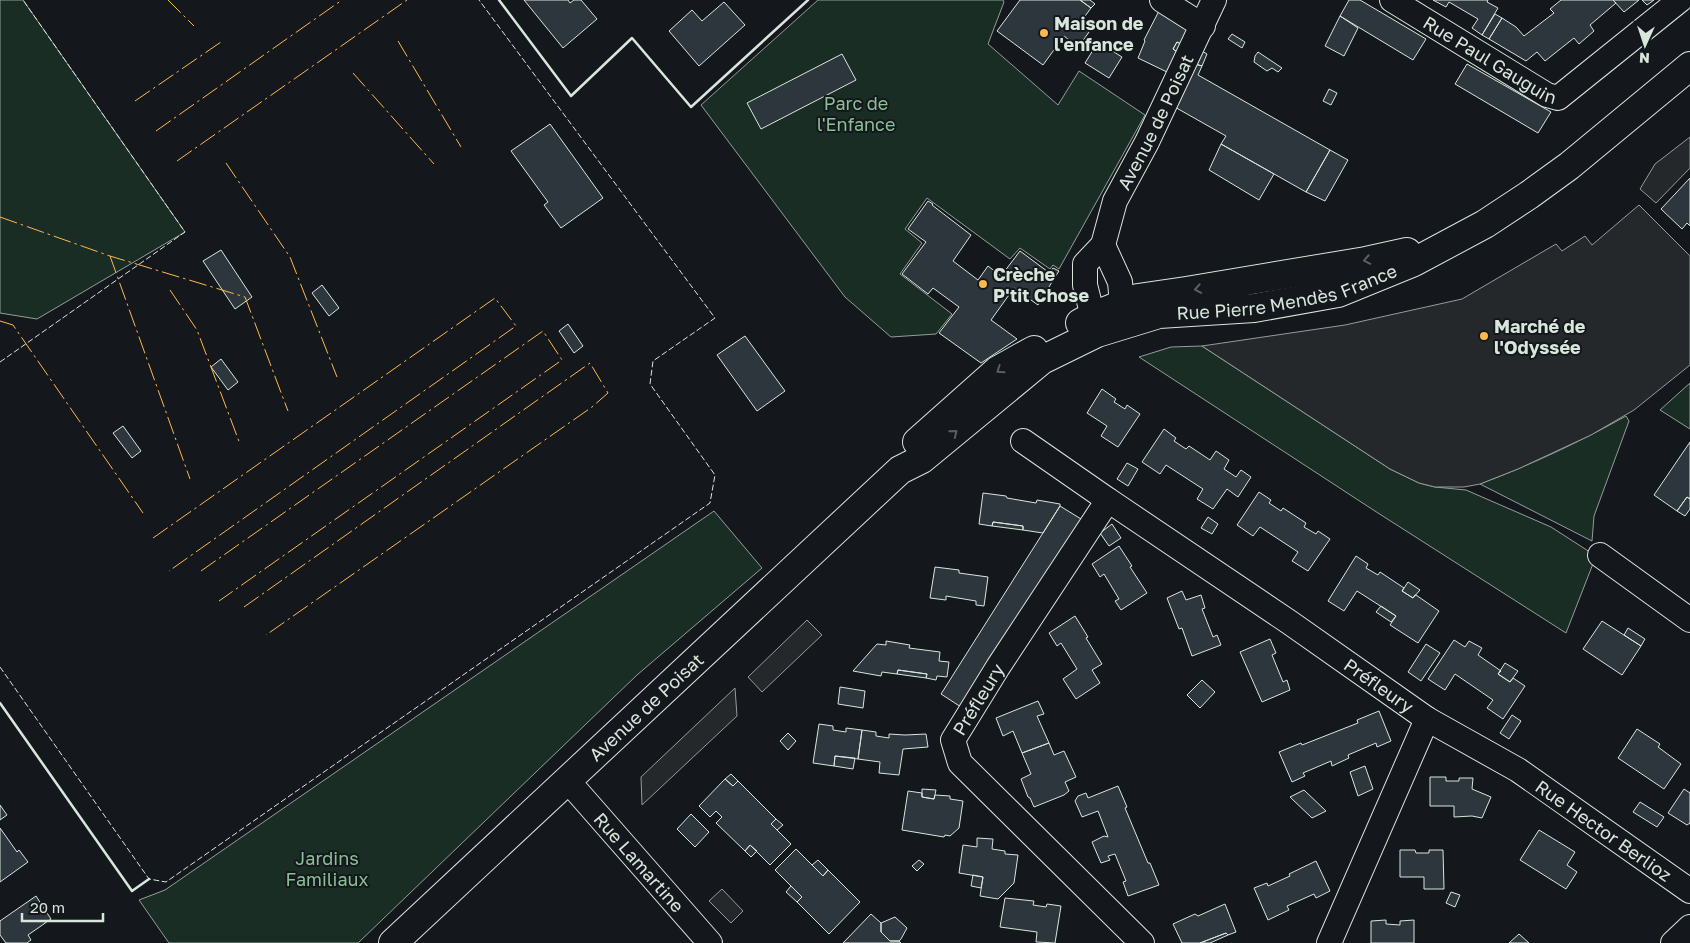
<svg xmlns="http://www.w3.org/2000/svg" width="1690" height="943" font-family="'Golos Text',sans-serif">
<rect width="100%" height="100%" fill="#14181c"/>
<path fill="#1a2d24" stroke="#939e99" d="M0,0h23l162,232 -148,87 -37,-6z
M818,0h185l1,2 -16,42 70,61 21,-34 66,44 -86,154 -6,-4 -3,4 -30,-21 -10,11 -83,-61 -22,31 17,14 -22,31 52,40 -16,20 -45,3 -46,-40 -144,-192z
M1202,346l188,123 29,14 16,4 31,3 85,37 45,29 -30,77 -188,-120 -239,-156 32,-10z
M1690,383v46l-30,-19z
M1626,416l3,5 -35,95 -2,25 -112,-57c50,-19 98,-41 146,-68z
M714,511l48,57 -125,107 -279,268h-189l-30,-43 26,-10z"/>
<path fill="#24282b" stroke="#939e99" d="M1690,137v31l-34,35 -16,-14 15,-25z
M1639,205l51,51v109l-56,45 -43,25 -73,34 -38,15 -16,3h-29l-16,-4 -29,-14 -188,-123 143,-21 117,-26 94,-55 6,7 23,-15 7,9z
M807,620l15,15 -60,57 -14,-15z
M735,688l2,28 -95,89 -1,-28z
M722,889l21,22 -12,12 -22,-22z"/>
<path fill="#2c363c" stroke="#d8e6dc" d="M524,0h44l2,3 4,-3h7l16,19 -34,29z
M1020,0h60l11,8 -11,15 8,6 1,3 -12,17 -9,-7 1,-2 -5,-4 -21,29 -46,-34z
M1080,0h10l5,4 -4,4z
M1349,0h11l66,39 -13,21 -73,-44z
M1433,0h55l-1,2 11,6 -16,27 -10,-7 6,-9 -29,-17 -3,5z
M1561,0h52l3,3 -26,22 4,6 -15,13 -5,-6 -29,23 -8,-9 -11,9 -37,-22 13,-21 14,9 8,9 30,-23 -4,-4z
M1613,0h26l-15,12z
M1642,0h12l-7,5z
M724,2l21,23 -46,41 -30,-35 23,-21 10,11z
M1160,9l26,17 1,6 -6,12 -4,-2 -4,7 4,3 -10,20 -29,-14 7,-17 -1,-1z
M1495,14l7,4 -13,21 -7,-4z
M1340,16l18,12 -14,28 -19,-10z
M1232,34l13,8 -3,6 -14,-9z
M1098,42l24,15 -13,21 -24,-15z
M1177,42l4,2 -4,8 -4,-3z
M1202,51l5,3 -5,12 -7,-2z
M1258,52l24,16 -4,4 -6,-4 -5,3 -13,-9 1,-6z
M842,54l14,26 -95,49 -14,-26z
M1195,64l7,2 -4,9 132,75 -24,42 -85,-48 5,-8 -53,-30z
M1467,64l84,48 -13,21 -83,-49z
M1329,89l8,4 -6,12 -8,-4z
M550,124l53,74 -42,30 -17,-23 4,-3 -37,-51z
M1221,144l53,30 -15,26 -50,-30z
M1330,150l18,10 -23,41 -19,-9z
M1690,178v48l-3,-3 -5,6 -21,-20z
M928,201l5,3 -1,1 39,30 -18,26 25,19 10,-14 13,10 19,-25 35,26 -17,28 -24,-17 -23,32 26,19 -36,24 -42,-30 20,-26 -26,-19 -5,6 -26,-20 24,-32 -18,-13z
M221,250l31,47 -17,12 -32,-48z
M1053,268l6,3 -4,6 -5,-5z
M322,285l17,23 -10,8 -17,-23z
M568,324l15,22 -9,7 -15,-22z
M745,336l40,55 -28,20 -40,-56z
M221,359l17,23 -10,8 -17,-23z
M1102,389l14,10 -2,3 11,7 2,-4 13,9 -22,33 -17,-11 6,-10 -20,-13z
M123,426l18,25 -9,7 -19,-25z
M1164,429l12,9 -2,3 12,8 3,-3 21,14 6,-9 13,9 -5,9 12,8 5,-7 10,7 -13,20 -11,-8 -14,20 -16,-10 6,-10 -37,-24 -6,9 -18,-12z
M1690,442v57l-3,-2 -10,14 -23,-16z
M1127,463l11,6 -10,17 -11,-7z
M1259,492l12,8 -2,3 12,8 2,-3 23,15 -2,4 12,7 2,-3 12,8 -22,32 -16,-10 6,-9 -38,-25 -7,9 -16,-11z
M983,493l23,3 1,2 29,5 1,-3 23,4v2l-17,27 -20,-3v-4l-30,-4 -1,4 -13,-2z
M1687,497l3,2v10l-5,7 -8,-5z
M1060,506l21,13 -120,188 -20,-13z
M1208,517l10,7 -6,10 -11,-6z
M993,522l30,4v4l-31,-4z
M1112,524l9,14 -12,8 -9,-13z
M1119,546l13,20 -2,1 17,26 -26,17 -6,-9 4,-2 -15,-25 -4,3 -8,-13z
M1356,556l12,8 -2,4 12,7 2,-3 24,16 -2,3 11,7 2,-3h1l23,16 -21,32 -28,-18 6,-9 -39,-25 -13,20 -16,-10z
M935,567l24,3v3l29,4 -4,29 -8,-1v-4l-30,-5v4l-16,-2z
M1408,582l12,8 -7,8 -11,-7z
M1182,591l4,9 15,-5 4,13 -3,1 11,28 4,-2 4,10 -29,11 -10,-28 -3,1 -12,-31z
M1381,606l15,10 -5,6 -15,-10z
M1075,616l13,21 -2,1 16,26 -10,6 8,13 -24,16 -13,-20 14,-10 -16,-26 -4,3 -8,-13z
M1602,621l39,25 -19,29 -39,-26z
M1628,628l17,11 -4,7 -17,-11z
M1270,639l6,14 -4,2 11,27 4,-2 3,10 -28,12 -22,-50z
M1454,640l11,7 4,-6 13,7 -4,7 23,16 -3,3 12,8 3,-4 12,8 -22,33 -16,-11 6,-8 -38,-26 -10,16 -17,-11z
M886,641l24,4 -1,3 31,4 -1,9 10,1 -2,15 -10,-1 -1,4 -10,-2 1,-4 -29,-4 -1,4 -15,-2 -1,4 -28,-5 24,-27 9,1z
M1426,644l14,9 -19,28 -13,-9z
M1505,663l13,8 -8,11 -12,-8z
M898,670l29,4 -1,4 -29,-4z
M1202,680l13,12 -15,16 -13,-13z
M840,687l25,4 -2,17 -25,-4z
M1038,701l6,13 -7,2 12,27 -27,10 -9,-22 -10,5 -7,-18z
M1379,711l12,30 -14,6 -1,-4 -28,12 1,3 -17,8 -1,-5 -28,12 2,3 -13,6 -13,-30 22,-9 1,2 56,-22 -1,-3z
M1512,715l9,6 -12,18 -9,-6z
M819,724l14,2v4l13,2v-4l16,2 -4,29 -23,-3 -1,10 -21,-3z
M1637,729l23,15 -2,3 23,17 -17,25 -46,-31z
M862,730l14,2v4l13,2v-4l16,1 21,-1 2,13 -25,2 -4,26 -20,-2 1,-11 -22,-3z
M788,733l8,8 -8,9 -8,-9z
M1049,743l5,12 10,-4 12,26 -11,5 4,9 -5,4 -30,12 -4,-9 -2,-1 -7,-18 10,-5 -9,-21z
M835,756l20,2 -2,11 -19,-3z
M1365,766l8,23 -15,7 -8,-24z
M731,774l7,7 -5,5 -8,-7z
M1430,777h16v4h13v-3h14l-1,11 19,8 -9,21 -10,-2 -18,1v-11h-24z
M725,779l8,7 5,-5 38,38 -5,5 20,20 -21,21 -20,-20 -5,6 -29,-28 6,-6 -6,-6 -6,6 -11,-11z
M1118,786l9,21 -2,1 23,55h2l9,22 -31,11 -5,-14 3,-1 -11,-27 -7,2 2,4 -9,3 -9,-21 12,-6 4,1 -10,-26 -16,6 -7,-16 3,-5 8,-3 2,5z
M922,789l14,1 -2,9 -12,-2z
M1684,789l6,4v30l-3,2 -19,-12z
M1304,790l22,21 -14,7 -22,-21z
M908,791l14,2v4l12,2 1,-4 15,1v3l13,2 -4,27 -9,8 -5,-1 -1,2 -42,-7z
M1640,802l24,15 -7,10 -24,-15z
M0,805l7,10 -7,5z
M691,814l18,18 -14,15 -18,-18z
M776,819l7,6 -6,5 -6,-6z
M0,828l17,24 2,-2 9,12 -28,20z
M1539,830l36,22 -8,13 10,7 -11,17 -46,-29z
M977,838l16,1 -1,10 13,2v3l13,1 -4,28 -16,16 -18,-3 3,-19 -24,-4 4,-28 14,2z
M750,845l7,6 -6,6 -6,-6z
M796,849l27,27 5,-6 32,32 -31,32 -32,-32 5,-5 -27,-27z
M1400,850h15l1,3h13v-3h14l1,39h-20v-12h-24z
M818,860l10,10 -5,6 -11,-11z
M919,860l5,4 -7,7 -5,-5z
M1316,861l14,30 -14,7 -2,-4 -27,12 2,4 -21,10 -14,-32 13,-5 1,3 22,-10 -1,-2z
M973,875l10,2 -2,11 -10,-2z
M791,886l11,11 -5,5 -11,-10z
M1451,892l9,3 -5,12 -9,-4z
M36,896l15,23 -23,16 3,5 -4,3h-21l-6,-8v-14z
M1005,898l29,3 -1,4 13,2 1,-3 14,2 -6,37 -19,-1 1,-10 -37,-5z
M1225,904l11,28 -8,3 -2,-2 -26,10h-18l-9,-19 22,-10 3,2z
M871,914l10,9v9l9,9h9l2,2h-58z
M895,917l12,11 -6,11 -2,2h-9l-9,-9v-9z
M1386,920v4l14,1v-4l14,-1v23h-43v-22z
M1226,933l2,2 -18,8h-10z
M1519,934l10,9h-20z"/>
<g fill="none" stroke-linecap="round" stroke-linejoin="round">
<g stroke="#d8e6dc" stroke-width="26">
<g id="minor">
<path d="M1162,0l41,26"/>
<path id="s1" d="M1392,0l155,95 11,3 122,-98"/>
<path d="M1103,245l17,37 1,11 -2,29"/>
<path id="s2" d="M1097,333l-12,-48v-21l18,-19 12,-44 32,-59 67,-142"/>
<path d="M1023,441l85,59"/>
<path d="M1600,555l90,65"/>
<path id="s3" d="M568,781l142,162"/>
<path id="s4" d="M1142,943l-182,-180 -7,-23 45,-73 110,-167 181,122 138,97 91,51 172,121"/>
<path d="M1329,943l98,-224"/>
<path d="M1673,943l17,-16"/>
</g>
</g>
<g stroke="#d8e6dc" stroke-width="30">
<g id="secondary">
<path d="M1080,323l13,-7 45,-18 48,-7 180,-30 41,-9"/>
<path d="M917,442l81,-72 36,-20"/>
<path id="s5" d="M393,943l507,-473 22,-11 120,-99 55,-27 62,-19 95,-6 84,-15 76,-31 71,-38 44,-29 40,-29 121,-100"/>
</g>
</g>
<use href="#minor" stroke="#14181c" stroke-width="24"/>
<use href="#secondary" stroke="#14181c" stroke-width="28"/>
<path stroke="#d8e6dc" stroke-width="1" stroke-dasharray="6 2.5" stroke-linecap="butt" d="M0,362l185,-130 -162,-232
M0,667l149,212 17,3 544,-379 5,-28 -65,-91 3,-23 62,-43 -236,-318"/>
<path stroke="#d8e6dc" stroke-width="2.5" d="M499,0l72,96 61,-58 59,69 117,-107
M0,703l132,188 17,-12"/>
<path stroke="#ffb74d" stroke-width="1" stroke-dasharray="18 4 2.5 4" stroke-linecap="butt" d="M168,0l26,26
M398,41l63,106
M353,73l81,91
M135,101l86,-59
M156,131l186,-131
M177,161l230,-161
M226,163l64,94 47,120
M0,217l110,39 135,41 43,114
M110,256l80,223
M170,290l27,40 43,114
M0,321l13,4 130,188
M153,538l342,-240 21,28 -347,245
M201,571l342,-240 19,29 -343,241
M244,607l346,-244 18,30 -16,14 -326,228"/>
</g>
<defs><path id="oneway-chevron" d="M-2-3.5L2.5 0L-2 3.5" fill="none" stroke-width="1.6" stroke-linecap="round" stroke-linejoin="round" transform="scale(1.25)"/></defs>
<g stroke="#59605f">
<use href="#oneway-chevron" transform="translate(1367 260) rotate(169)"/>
<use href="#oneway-chevron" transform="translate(1198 289) rotate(170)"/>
<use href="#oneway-chevron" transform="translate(1000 370) rotate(146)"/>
<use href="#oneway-chevron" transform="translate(954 433) rotate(-39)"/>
</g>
<g fill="#ffb74d" stroke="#14181c" stroke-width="2">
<circle cx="1044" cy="33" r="5"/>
<circle cx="983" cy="284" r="5"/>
<circle cx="1484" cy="336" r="5"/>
</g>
<g text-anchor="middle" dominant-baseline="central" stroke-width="4" stroke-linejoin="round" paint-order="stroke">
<g font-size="18" font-weight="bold" fill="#d8e6dc" stroke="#14181c" text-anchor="start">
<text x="1054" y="23">Maison de<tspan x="1054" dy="21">l'enfance</tspan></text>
<text x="993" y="274">Crèche<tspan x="993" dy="21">P'tit Chose</tspan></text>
<text x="1494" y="326">Marché de<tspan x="1494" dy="21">l'Odyssée</tspan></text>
</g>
<g font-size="18" fill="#d8e6dc" stroke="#14181c">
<text stroke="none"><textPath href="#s1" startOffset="115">Rue Paul Gauguin</textPath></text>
<text stroke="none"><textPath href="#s2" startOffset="231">Avenue de Poisat</textPath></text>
<text stroke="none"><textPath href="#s5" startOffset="1130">Rue Pierre Mendès France</textPath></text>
<text stroke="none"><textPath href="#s4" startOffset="894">Préfleury</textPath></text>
<text stroke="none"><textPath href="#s4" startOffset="328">Préfleury</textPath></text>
<text stroke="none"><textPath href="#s5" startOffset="346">Avenue de Poisat</textPath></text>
<text stroke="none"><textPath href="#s4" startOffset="1162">Rue Hector Berlioz</textPath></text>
<text stroke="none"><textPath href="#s3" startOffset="108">Rue Lamartine</textPath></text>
</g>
<g font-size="18" fill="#8ac095" stroke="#14181c">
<text x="856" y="103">Parc de<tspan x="856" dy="21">l'Enfance</tspan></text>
<text x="327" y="858">Jardins<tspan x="327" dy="21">Familiaux</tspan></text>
</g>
</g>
<g transform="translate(1645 45) rotate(183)" stroke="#14181c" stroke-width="4" paint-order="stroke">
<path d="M0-4L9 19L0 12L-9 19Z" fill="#d8e6dc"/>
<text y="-8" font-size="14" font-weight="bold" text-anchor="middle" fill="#d8e6dc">N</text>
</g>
<path d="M22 913v8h81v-8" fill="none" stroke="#d8e6dc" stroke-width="2.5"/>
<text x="30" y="913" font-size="15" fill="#d8e6dc" stroke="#14181c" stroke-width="4" paint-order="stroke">20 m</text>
</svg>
